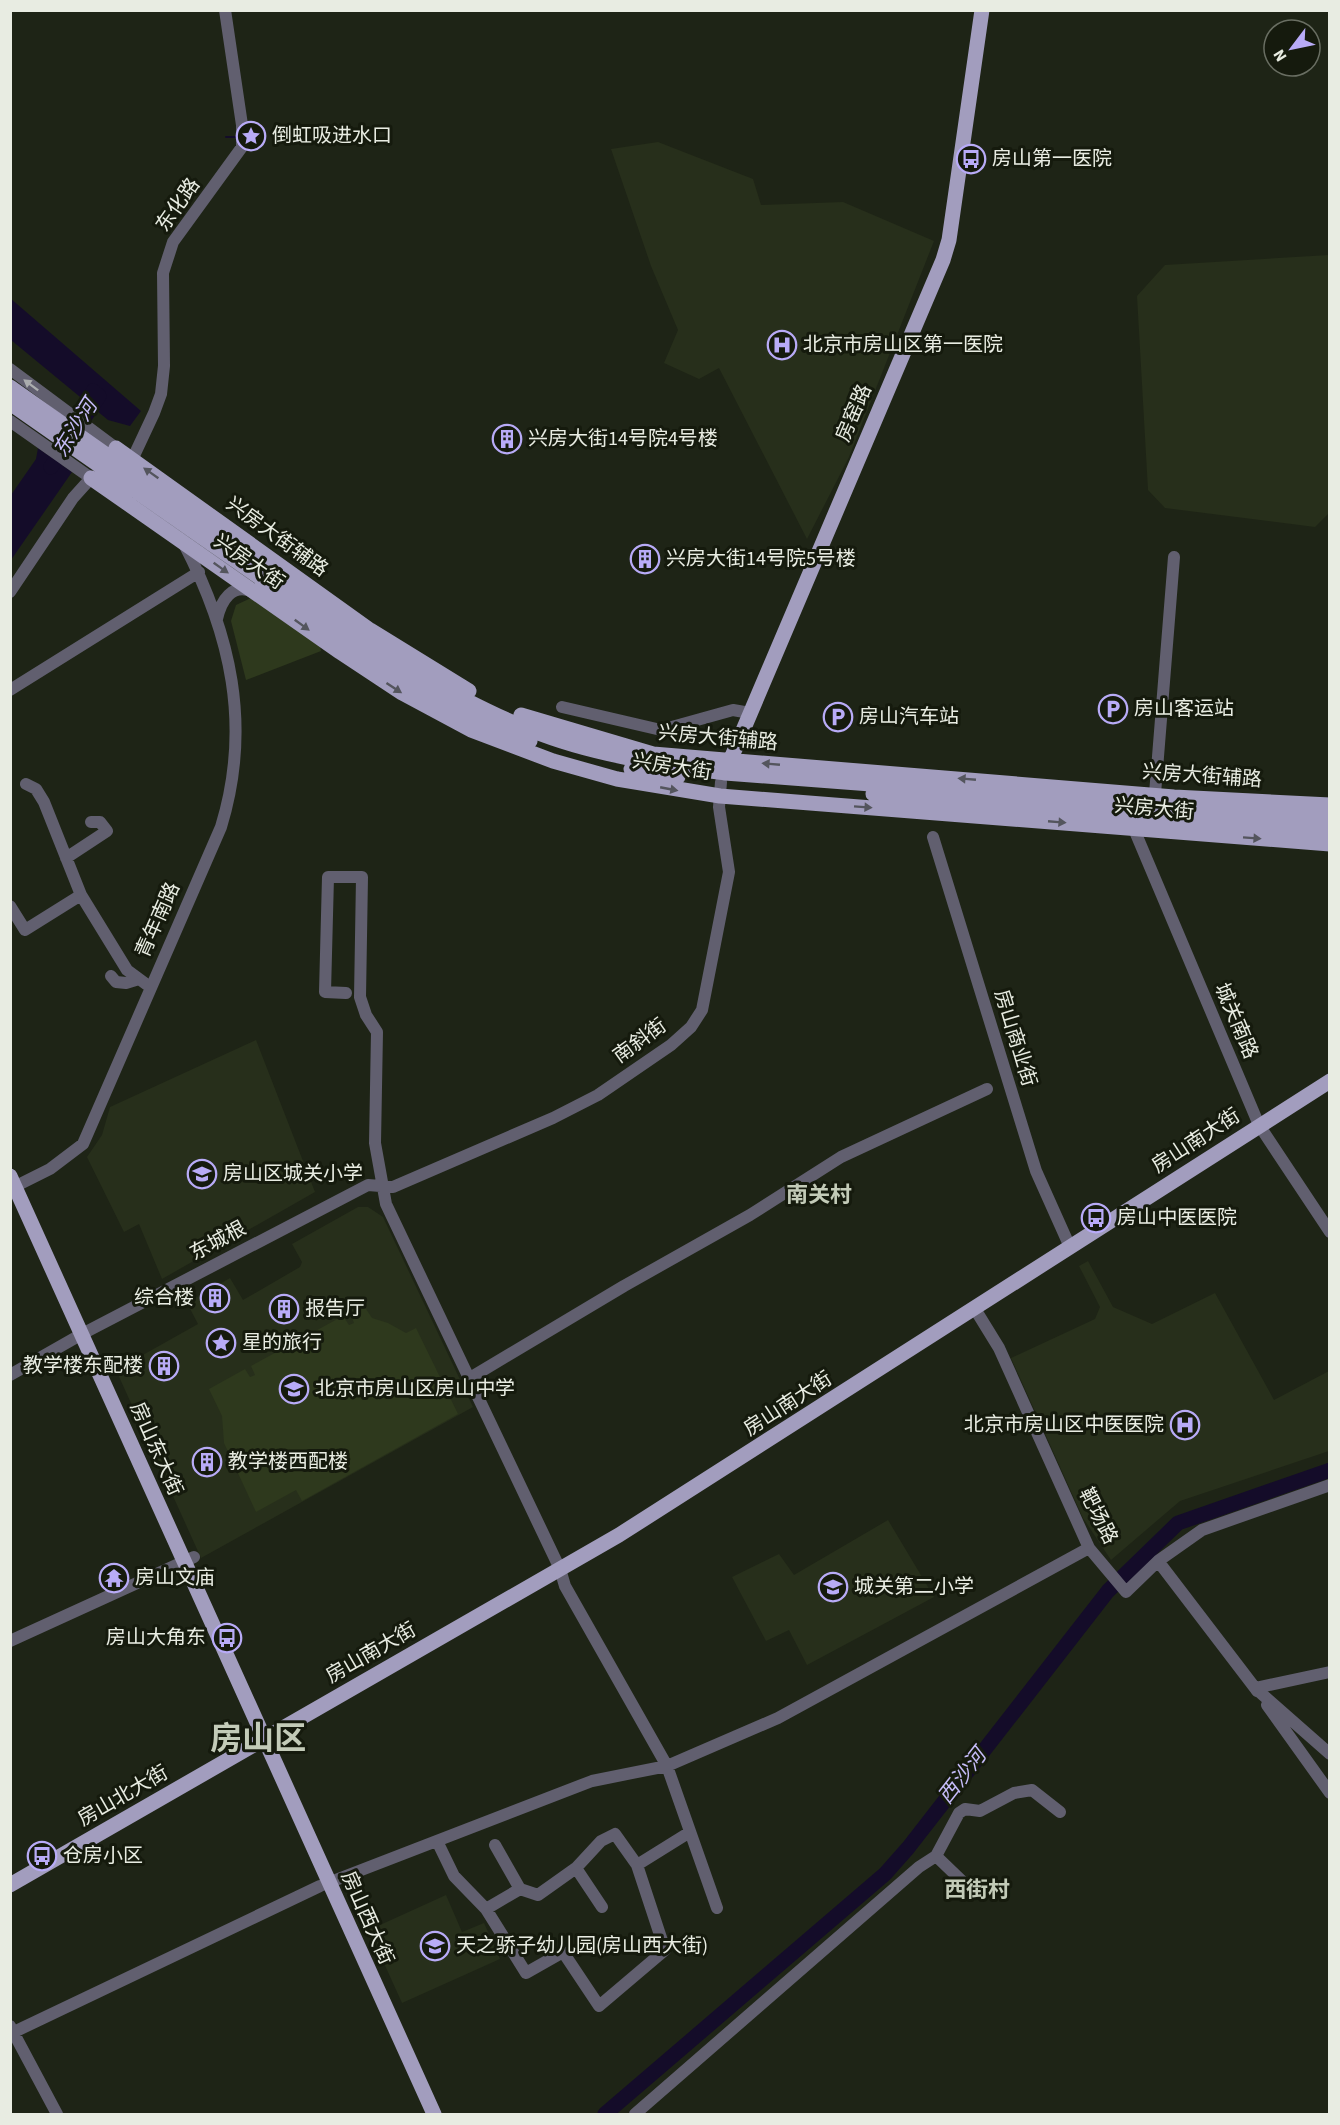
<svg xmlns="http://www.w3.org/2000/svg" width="1340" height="2125" font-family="'Source Sans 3','Noto Sans SC',sans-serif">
<rect width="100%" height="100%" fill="#1e2416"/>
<path fill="#272f1b" d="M658,142l95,37 8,26 82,-3 91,39 -85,216 -42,82 -88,-171 -20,11 -35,-16 14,-33 -27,-64 -40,-117z
M1329,255v258l-14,14 -150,-19 -17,-18 -11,-194 28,-31z
M256,1040l59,152 -153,87 -23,-55 -15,8 -37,-75 15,-22 8,-28z
M358,1207h10l15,10 90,190 -272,151 -85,-188 82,-46 -11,-21 43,-25 13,22 57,-33 2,-5 -10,-18z
M1088,1261l25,46 39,17 63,-31 59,107 55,-29v80l-149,50 -69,59 -28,-42 -72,-160 84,-39 5,-12 -21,-41z
M888,1520l46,77 -127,68 -18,-35 -23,11 -34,-64 47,-23 15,21z
M446,1895l16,37 22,-9 16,36 -98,44 -33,-73z"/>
<path fill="#2e391d" d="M251,598l69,48 1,5 -75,29 -15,-59 5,-16z
M359,1308l7,1 6,9 16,5 18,10 10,-5 42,86 -156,87 -6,-11 -40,22 -32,-69 -2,-27 -13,-27 36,-20 5,8 5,-2 -4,-9 92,-50 6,9 5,-2 -4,-10z"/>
<path fill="#140c29" d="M10,298l131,113 -11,15 -22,-6 -97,-80z
M38,448l34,24 -61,88v-65l25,-36z"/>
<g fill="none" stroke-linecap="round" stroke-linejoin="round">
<path stroke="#140c29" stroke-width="2" d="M249,136h12
M226,137h10"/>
<path stroke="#140c29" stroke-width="15" d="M51,467l48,-71 -6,-5
M605,2114l280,-240 23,-26 200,-257 70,-68 152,-53"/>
<path stroke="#615f6f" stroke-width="12" d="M10,369l106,79
M10,421l81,57 -18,20 -63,94
M132,460l22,-47 7,-19 3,-28 -1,-93 10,-31 69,-95v-22l-17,-115
M217,619c4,-18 15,-37 36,-27
M10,690l189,-118
M562,707l99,23 72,-20 17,3
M26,784l10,5 8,13 37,93
M1155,794l19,-237
M1131,822l128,303 71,107
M933,837l103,334 34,76
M66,858l41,-27 -7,-9h-9
M10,906l15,24 56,-35 46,75 23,17
M111,976l5,6 10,1 13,-4
M346,993l-21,-1 3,-115h34l-2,120 6,18 11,17 -2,111 11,61 174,365 5,17 102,180 50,142
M10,1189l40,-20 33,-25 138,-317c31,-101 10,-193 -38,-285
M975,1309l24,39 90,200 37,44 32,-31 97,127 75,66
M10,1375l72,-41 286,-149 25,2 160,-69 45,-23 73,-50 20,-18 11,-17 27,-138 -10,-65 2,-25
M470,1378l154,-92 126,-71 91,-58 146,-68
M1158,1561l44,-31 128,-45
M10,1641l184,-84
M1257,1691l-2,-3 75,-16
M1267,1705l63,88
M437,1841l17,35 32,33 40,64 37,-21 36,54 66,-56 -28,-85 53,-33
M495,1845l25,44
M936,1856l23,-43 6,-4 15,2 34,-18 18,-3 28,22
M576,1868l26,39
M486,1909l34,-20 18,6 38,-27 25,-27 14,-7 22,31
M10,2026l47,88
M14,2032l306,-146 272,-105 75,-15 111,-48 311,-170
M635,2114l284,-247 17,-11 27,26"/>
<path stroke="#a29dbe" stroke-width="15" d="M10,387l409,288c36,20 73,40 112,55 61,25 129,34 194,43l605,46
M10,403l402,281 57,31 61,26
M116,448l254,182 99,61
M91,478l249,174 62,41 69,37 82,31 64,18 103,17 610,48
M521,715l132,39 521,43 156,8
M727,768l216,-508 6,-20 33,-230
M631,769l47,8
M873,794l457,37
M10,1176l424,938
M10,1885l609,-350 711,-454"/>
</g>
<defs><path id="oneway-solid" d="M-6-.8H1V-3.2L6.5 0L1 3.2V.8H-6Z" transform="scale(1.5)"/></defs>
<use fill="#abadae" href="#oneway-solid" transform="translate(31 385) rotate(-143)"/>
<g fill="#54555d">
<use href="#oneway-solid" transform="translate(151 473) rotate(-145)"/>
<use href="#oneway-solid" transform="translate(221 568) rotate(35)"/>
<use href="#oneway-solid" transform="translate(302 625) rotate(36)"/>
<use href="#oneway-solid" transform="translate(394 688) rotate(33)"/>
<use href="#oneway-solid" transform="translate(771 764) rotate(-175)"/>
<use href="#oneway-solid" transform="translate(967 779) rotate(-175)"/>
<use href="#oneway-solid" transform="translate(669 789) rotate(11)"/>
<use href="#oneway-solid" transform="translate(863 807) rotate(4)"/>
<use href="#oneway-solid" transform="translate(1057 822) rotate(5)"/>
<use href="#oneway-solid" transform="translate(1252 838) rotate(4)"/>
</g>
<defs>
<g id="sight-ring" transform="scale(1.5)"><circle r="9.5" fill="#151a0d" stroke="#b8abf7" stroke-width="1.5"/><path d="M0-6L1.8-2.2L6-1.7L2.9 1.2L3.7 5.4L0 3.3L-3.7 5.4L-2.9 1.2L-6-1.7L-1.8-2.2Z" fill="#b8abf7"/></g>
<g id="bus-ring" transform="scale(1.5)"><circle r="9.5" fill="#151a0d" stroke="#b8abf7" stroke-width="1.5"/><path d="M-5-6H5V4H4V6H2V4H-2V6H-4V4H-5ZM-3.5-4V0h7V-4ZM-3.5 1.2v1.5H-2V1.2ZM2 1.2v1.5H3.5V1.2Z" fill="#b8abf7"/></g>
<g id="hospital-ring" transform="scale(1.5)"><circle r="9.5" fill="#151a0d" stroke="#b8abf7" stroke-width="1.5"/><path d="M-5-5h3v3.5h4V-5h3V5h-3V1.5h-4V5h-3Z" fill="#b8abf7"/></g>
<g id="building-ring" transform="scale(1.5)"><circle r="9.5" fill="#151a0d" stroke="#b8abf7" stroke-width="1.5"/><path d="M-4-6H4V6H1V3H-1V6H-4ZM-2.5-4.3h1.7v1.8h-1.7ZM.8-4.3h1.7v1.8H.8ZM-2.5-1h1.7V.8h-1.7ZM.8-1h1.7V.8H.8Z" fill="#b8abf7"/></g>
<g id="parking-ring" transform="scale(1.5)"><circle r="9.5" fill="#151a0d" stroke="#b8abf7" stroke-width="1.5"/><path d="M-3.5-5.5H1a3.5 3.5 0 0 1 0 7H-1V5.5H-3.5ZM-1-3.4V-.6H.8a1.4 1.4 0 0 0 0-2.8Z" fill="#b8abf7"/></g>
<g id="school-ring" transform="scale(1.5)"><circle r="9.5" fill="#151a0d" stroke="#b8abf7" stroke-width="1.5"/><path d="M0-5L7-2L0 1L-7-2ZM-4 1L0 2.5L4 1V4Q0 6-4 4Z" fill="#b8abf7"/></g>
<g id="temple-ring" transform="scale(1.5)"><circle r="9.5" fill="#151a0d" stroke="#b8abf7" stroke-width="1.5"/><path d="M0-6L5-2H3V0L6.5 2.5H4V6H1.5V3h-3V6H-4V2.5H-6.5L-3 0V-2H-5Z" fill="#b8abf7"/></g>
</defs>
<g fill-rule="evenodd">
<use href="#sight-ring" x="251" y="136"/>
<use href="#bus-ring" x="971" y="159"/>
<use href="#hospital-ring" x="782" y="345"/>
<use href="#building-ring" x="507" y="439"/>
<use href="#building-ring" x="645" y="559"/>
<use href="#parking-ring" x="1113" y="709"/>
<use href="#parking-ring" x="838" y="717"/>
<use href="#school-ring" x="202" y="1174"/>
<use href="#bus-ring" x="1096" y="1218"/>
<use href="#building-ring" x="215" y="1298"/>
<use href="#building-ring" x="284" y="1309"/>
<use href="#sight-ring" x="221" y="1343"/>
<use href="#building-ring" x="164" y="1366"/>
<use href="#school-ring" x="294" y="1389"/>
<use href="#hospital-ring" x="1185" y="1425"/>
<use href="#building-ring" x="207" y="1462"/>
<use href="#temple-ring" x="114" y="1578"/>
<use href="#school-ring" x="833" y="1587"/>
<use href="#bus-ring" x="227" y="1638"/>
<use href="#bus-ring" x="42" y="1856"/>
<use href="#school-ring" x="435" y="1946"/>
</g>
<g text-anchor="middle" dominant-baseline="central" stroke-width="6" stroke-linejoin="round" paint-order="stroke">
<g font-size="20" fill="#e8ece2" stroke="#151a0d" text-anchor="start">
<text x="272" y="136">倒虹吸进水口</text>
<text x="992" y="159">房山第一医院</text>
<text x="803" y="345">北京市房山区第一医院</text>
<text x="528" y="439">兴房大街14号院4号楼</text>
<text x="666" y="559">兴房大街14号院5号楼</text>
<text x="1134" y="709">房山客运站</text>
<text x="859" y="717">房山汽车站</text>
<text x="223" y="1174">房山区城关小学</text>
<text x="1117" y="1218">房山中医医院</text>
<text x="194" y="1298" text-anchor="end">综合楼</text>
<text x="305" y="1309">报告厅</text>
<text x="242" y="1343">星的旅行</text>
<text x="143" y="1366" text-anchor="end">教学楼东配楼</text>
<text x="315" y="1389">北京市房山区房山中学</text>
<text x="1164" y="1425" text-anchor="end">北京市房山区中医医院</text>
<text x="228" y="1462">教学楼西配楼</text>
<text x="135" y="1578">房山文庙</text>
<text x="854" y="1587">城关第二小学</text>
<text x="206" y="1638" text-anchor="end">房山大角东</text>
<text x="63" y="1856">仓房小区</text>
<text x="456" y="1946">天之骄子幼儿园(房山西大街)</text>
</g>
<g font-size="20" fill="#e8ece2" stroke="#151a0d">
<text transform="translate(178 205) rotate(-55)">东化路</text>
<text transform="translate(854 413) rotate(-67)">房窑路</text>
<text transform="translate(277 537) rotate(36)">兴房大街辅路</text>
<text transform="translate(249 562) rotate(35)">兴房大街</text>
<text transform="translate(718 738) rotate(5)">兴房大街辅路</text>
<text transform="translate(672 767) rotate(9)">兴房大街</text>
<text transform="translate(1202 776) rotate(4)">兴房大街辅路</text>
<text transform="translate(1154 809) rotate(5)">兴房大街</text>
<text transform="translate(158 920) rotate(-66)">青年南路</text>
<text transform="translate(1236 1021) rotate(67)">城关南路</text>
<text transform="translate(1015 1038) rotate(73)">房山商业街</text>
<text transform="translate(640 1041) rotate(-36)">南斜街</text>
<text transform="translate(1196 1141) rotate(-33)">房山南大街</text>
<text transform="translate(218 1241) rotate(-28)">东城根</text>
<text transform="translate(788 1404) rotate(-33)">房山南大街</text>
<text transform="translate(156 1449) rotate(66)">房山东大街</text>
<text transform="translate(1098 1516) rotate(63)">靶场路</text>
<text transform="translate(371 1653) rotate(-30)">房山南大街</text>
<text transform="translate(123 1796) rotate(-30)">房山北大街</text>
<text transform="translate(367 1918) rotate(66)">房山西大街</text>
</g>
<g font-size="21" font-style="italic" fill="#c5bbf8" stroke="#151a0d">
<text transform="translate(75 428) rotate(-58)">东沙河</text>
<text transform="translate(962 1776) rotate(-52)">西沙河</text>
</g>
<g font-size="22" font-weight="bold" fill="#c3cbb8" stroke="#151a0d">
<text x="819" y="1195">南关村</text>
<text x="977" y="1890">西街村</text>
</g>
<g font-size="32" font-weight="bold" fill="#c3cbb8" stroke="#151a0d">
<text x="258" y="1739">房山区</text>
</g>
</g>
<rect width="1340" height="2125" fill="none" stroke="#e8ece2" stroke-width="24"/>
<g transform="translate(1292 48) rotate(238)"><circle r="28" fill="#151a0d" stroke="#696e62" stroke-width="1.5"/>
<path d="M0-4.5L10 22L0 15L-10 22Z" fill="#b8abf7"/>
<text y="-9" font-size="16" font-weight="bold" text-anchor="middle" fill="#e8ece2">N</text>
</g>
</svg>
